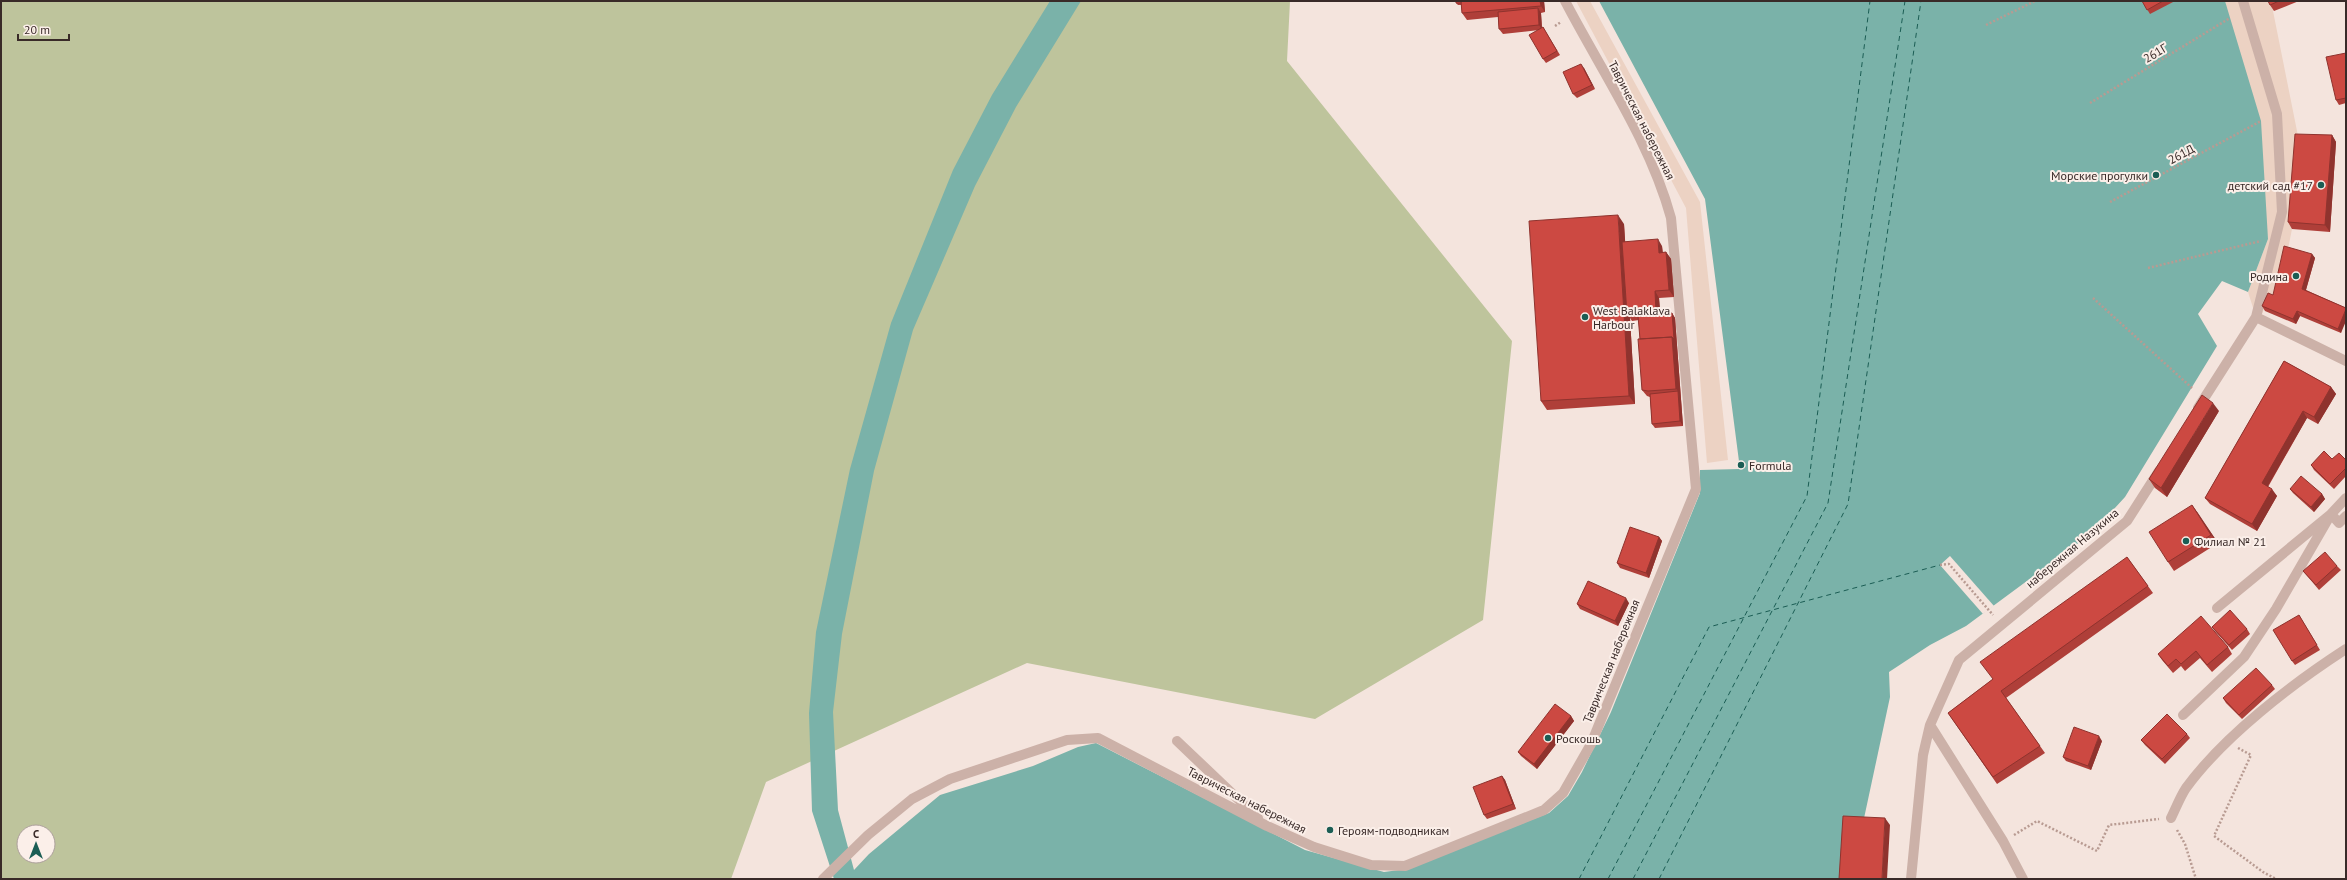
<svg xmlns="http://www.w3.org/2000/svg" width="2347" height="880" font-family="'PT Sans',sans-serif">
<rect width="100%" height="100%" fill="#f4e4dd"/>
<path fill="#bec49c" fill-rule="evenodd" d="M1,1h1289l-3,60 225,280 -29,279 -168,99 -288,-56 -261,119 -35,97h-730zM24,832h24v24h-24z"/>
<path fill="#ecd2c3" d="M1576,1h14l110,201 28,258 -21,3 -21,-255z
M2225,1h46l28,140 -7,88 -3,15 -13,52 -6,-3 -8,21 -6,3 -8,-25 20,-53z"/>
<path fill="#7ab2a9" d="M1050,1h31l-65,106 -41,79 -62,144 -39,141 -32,163 -9,78 5,98 16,60 15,-16 71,-59 93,-29 45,-19 18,-4 209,107 79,22 23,-3 142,-56 19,-17 14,-24 29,-60 89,-219v-23l40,-1 -35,-270 -106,-198h626l36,120 7,118 -20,53 -26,-11 -24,33 19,32 -92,151 -33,36 -126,93 -36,19 -41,27 1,25 -27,126 -19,56h-1010l-22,-68 -3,-98 7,-81 34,-163 41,-146 62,-153 39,-75z"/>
<path fill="#f4e4dd" d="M1950,556l44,50 -11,8 -43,-49z"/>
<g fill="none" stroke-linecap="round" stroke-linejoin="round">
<path stroke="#1b5d54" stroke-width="1" stroke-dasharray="5 4" stroke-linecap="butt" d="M1579,879l130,-252 231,-62
M1608,879l199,-383 63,-495
M1633,879l195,-376 77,-502
M1659,879l189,-375 73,-503"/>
<path stroke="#b89b92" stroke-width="2.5" stroke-dasharray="2 2" stroke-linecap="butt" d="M1986,25l49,-24
M1555,26l6,-4
M2090,103l140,-85
M2110,202l151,-81
M2148,268l113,-27
M2093,298l99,90
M1940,565l9,-1 44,51
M2238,748l13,7 -37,81 49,36 13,7
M2177,830l8,14 11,35
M2014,835l23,-14 60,30 12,-26 50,-6"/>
<path stroke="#ccb1a8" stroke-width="10" d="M2256,317l90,44
M2198,408l58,-91 26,-105 -5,-98 -34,-113
M2217,608l114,-94 15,-16
M2183,715l61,-58 32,-48 55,-95 8,9 7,-7
M1930,725l73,116 20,38
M1177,741l81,77
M2171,818c5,-10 9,-21 15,-30 38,-52 106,-104 160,-139
M823,879l45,-44 44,-36 38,-20 117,-39 31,-2 169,88 47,21 57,18 34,1 139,-56 19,-17 28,-49 105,-255 -25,-271c-21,-77 -69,-146 -106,-217
M1911,879l12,-124 7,-30 29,-65 168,-139 32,-50"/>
</g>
<path fill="#af3f39" d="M1456,1h88l1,11 -4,1 1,15 1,-1 3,5 14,23 -14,8 -3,-4 -4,-29 -36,4 -4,-5 -1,-12 -31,3 -5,-7 -1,-8h-3l-2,-2z
M2142,1h33l-25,13z
M2268,1h31l-25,10 -4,-6z
M2346,53v50l-7,2 -3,-5z
M1584,68l11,21 -18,9 -4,-4z
M2332,135l4,7 -6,90 -38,-3 -4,-7z
M1624,224l1,18 37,4 1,7 3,-1 5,7 3,38 -15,1 1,16 12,-1 3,5 8,108 -28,2 -3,-4 -2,-27 -3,-1 -5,-6 -3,-70 -7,1 -2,-3 5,86 -88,6 -6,-9z
M2312,254l3,4 -9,32 40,18 -5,25 -41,-17 -4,8 -31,-13 -3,-5z
M2284,361l47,26 5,7 -18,30 -11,-6 -39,69 9,9 -20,35 -47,-27 -5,-6z
M2219,411l-52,86 -12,-9 -6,-9z
M2332,459l14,1v16l-12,13 -20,-19 -3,-5z
M2290,489l32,5 3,5 -11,13 -21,-19z
M2192,505l26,38 -44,28 -6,-9z
M1659,537l3,4 -13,37 -29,-10 -3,-5z
M2127,557l26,36 -147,105 39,55 -48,31 -49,-71 45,-34z
M2337,566l4,4 -22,20 -16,-19z
M1629,603l-11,23 -38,-17 -3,-5z
M2299,615l21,35 -25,15 -3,-4z
M2212,627l35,2 3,5 -18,16 -17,-19z
M2228,647l4,7 -20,18 -12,-14 -15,13 -4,-5 -8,7 -11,-13 -4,-6z
M2272,685l3,4 -33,30 -16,-16 -3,-5z
M1571,716l3,5 -37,48 -16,-13 -3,-4z
M2187,734l3,4 -25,26 -20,-19 -4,-5z
M2102,741l-11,29 -25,-9 -3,-4z
M1502,776l3,4 11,29 -29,10 -3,-4z"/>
<path fill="#8f332e" d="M1540,1h4l1,11 -4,-6z
M1538,8l3,5 1,17 -3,-5z
M1581,64l3,4 11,21 -3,-4z
M2332,135l4,7 -6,90 -5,-7z
M1618,215l6,9 6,90h-3l3,4 5,86 -6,-8z
M1658,239l4,7 1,14 -4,-7z
M1666,252l5,7 3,38 -5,-7z
M2312,254l3,4 -10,35 -3,-4z
M1655,291l4,7 2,21 -5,-7z
M2346,309v12l-5,12 -3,-4z
M2297,311l3,5 -4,8 -3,-5z
M1672,313l3,5 8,108 -3,-5 -2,-30 -2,-2 -4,-52z
M2331,387l5,7 -18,30 -4,-7z
M2213,403l6,8 -52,86 -6,-9z
M2303,411l4,7 -41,71 -4,-6z
M2272,489l5,7 -20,35 -5,-7z
M2322,494l3,5 -11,13 -3,-5z
M2192,505l6,8 20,30 -7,-8z
M1659,537l3,4 -13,37 -3,-5z
M1626,598l3,5 -11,23 -3,-5z
M1571,716l3,5 -37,48 -3,-5z
M2099,736l3,5 -11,29 -3,-4z
M1502,776l3,4 11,29 -3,-5z
M1885,818l5,7 -3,54h-5z"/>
<path fill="#cc4942" stroke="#8f332e" d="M1456,1h5v2h-5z
M1461,1h79l1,5 -79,7z
M2142,1h21l-16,9z
M2268,1h11l-9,4z
M1538,8l1,17 -40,4 -1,-17z
M1543,27l14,24 -14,8 -14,-24z
M2346,53v45l-10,2 -10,-43z
M1581,64l11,21 -19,9 -10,-22z
M2295,134l37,1 -7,90 -37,-3z
M1618,215l11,181 -88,5 -12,-180z
M1658,239l1,14 7,-1 3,38 -14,1 1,21 -29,2 -5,-72z
M2284,246l28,8 -10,35 44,19v1l-8,20 -41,-18 -4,8 -31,-13 6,-13 5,2z
M1672,313l2,26 -2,-2 -32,2 -2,-23z
M1672,337l4,52 -28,2 -6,-1 -4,-51z
M2284,361l47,26 -17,30 -11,-6 -41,72 10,6 -20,35 -47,-26z
M1678,391l2,30 -28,3 -2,-30z
M2202,395l11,8 -52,85 -12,-9z
M2324,451l8,8 7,-6 7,7v8l-16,16 -19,-19z
M2301,476l21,18 -11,13 -21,-18z
M2192,505l19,30 -43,27 -19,-30z
M1630,527l29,10 -13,36 -29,-10z
M2325,552l12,14 -21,19 -13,-14z
M2127,557l21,29 -147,105 39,55 -47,31 -45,-64 45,-34 -13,-17z
M1588,581l38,17 -11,23 -38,-17z
M2230,610l17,19 -18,16 -17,-18z
M2299,615l18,30 -25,16 -19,-31z
M2201,616l27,31 -21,18 -11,-14 -15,13 -5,-5 -8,7 -10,-12z
M2256,668l16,17 -33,30 -16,-17z
M1555,704l16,12 -37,48 -16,-12z
M2167,714l20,20 -25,25 -21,-19z
M2074,727l25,9 -11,30 -25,-9z
M1502,776l11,28 -29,11 -11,-28z
M1843,816l42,2 -3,61h-43z"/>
<g fill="#1b5d54" stroke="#fbefe9" stroke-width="1.5">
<circle cx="2156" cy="175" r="4"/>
<circle cx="2321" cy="185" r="4"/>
<circle cx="2296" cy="276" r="4"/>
<circle cx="1585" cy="317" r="4"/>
<circle cx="1741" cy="465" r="4"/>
<circle cx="2186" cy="541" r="4"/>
<circle cx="1548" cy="738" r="4"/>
<circle cx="1330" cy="830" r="4"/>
</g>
<g text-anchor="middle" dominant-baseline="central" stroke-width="4" stroke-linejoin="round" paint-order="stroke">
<g font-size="12" fill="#392a28" stroke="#fbefe9">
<text transform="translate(2155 53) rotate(-31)">261Г</text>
<text transform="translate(1642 120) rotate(63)">Таврическая набережная</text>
<text transform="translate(2181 154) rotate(-28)">261Д</text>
<text transform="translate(2072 548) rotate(-40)">набережная Назукина</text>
<text transform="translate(1611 661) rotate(-68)">Таврическая набережная</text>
<text transform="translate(1247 800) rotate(27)">Таврическая набережная</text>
</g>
<g font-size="12" fill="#392a28" stroke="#fbefe9" text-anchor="start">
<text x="2148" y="175" text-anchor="end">Морские прогулки</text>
<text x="2313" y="185" text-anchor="end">детский сад #17</text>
<text x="2288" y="276" text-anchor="end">Родина</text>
<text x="1593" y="310">West Balaklava<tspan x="1593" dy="14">Harbour</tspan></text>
<text x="1749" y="465">Formula</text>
<text x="2194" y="541">Филиал № 21</text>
<text x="1556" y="738">Роскошь</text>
<text x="1338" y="830">Героям-подводникам</text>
</g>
</g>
<rect width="2347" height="880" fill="none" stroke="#392a28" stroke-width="4"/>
<g transform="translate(36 844)"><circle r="19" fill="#fbefe9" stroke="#ada09c"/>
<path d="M0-3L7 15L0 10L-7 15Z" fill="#1b5d54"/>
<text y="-6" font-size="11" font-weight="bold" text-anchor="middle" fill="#392a28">С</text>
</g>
<path d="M18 34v6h51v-6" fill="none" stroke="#392a28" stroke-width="2"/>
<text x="24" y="34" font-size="12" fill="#392a28" stroke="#fbefe9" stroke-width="3" paint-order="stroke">20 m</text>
</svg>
